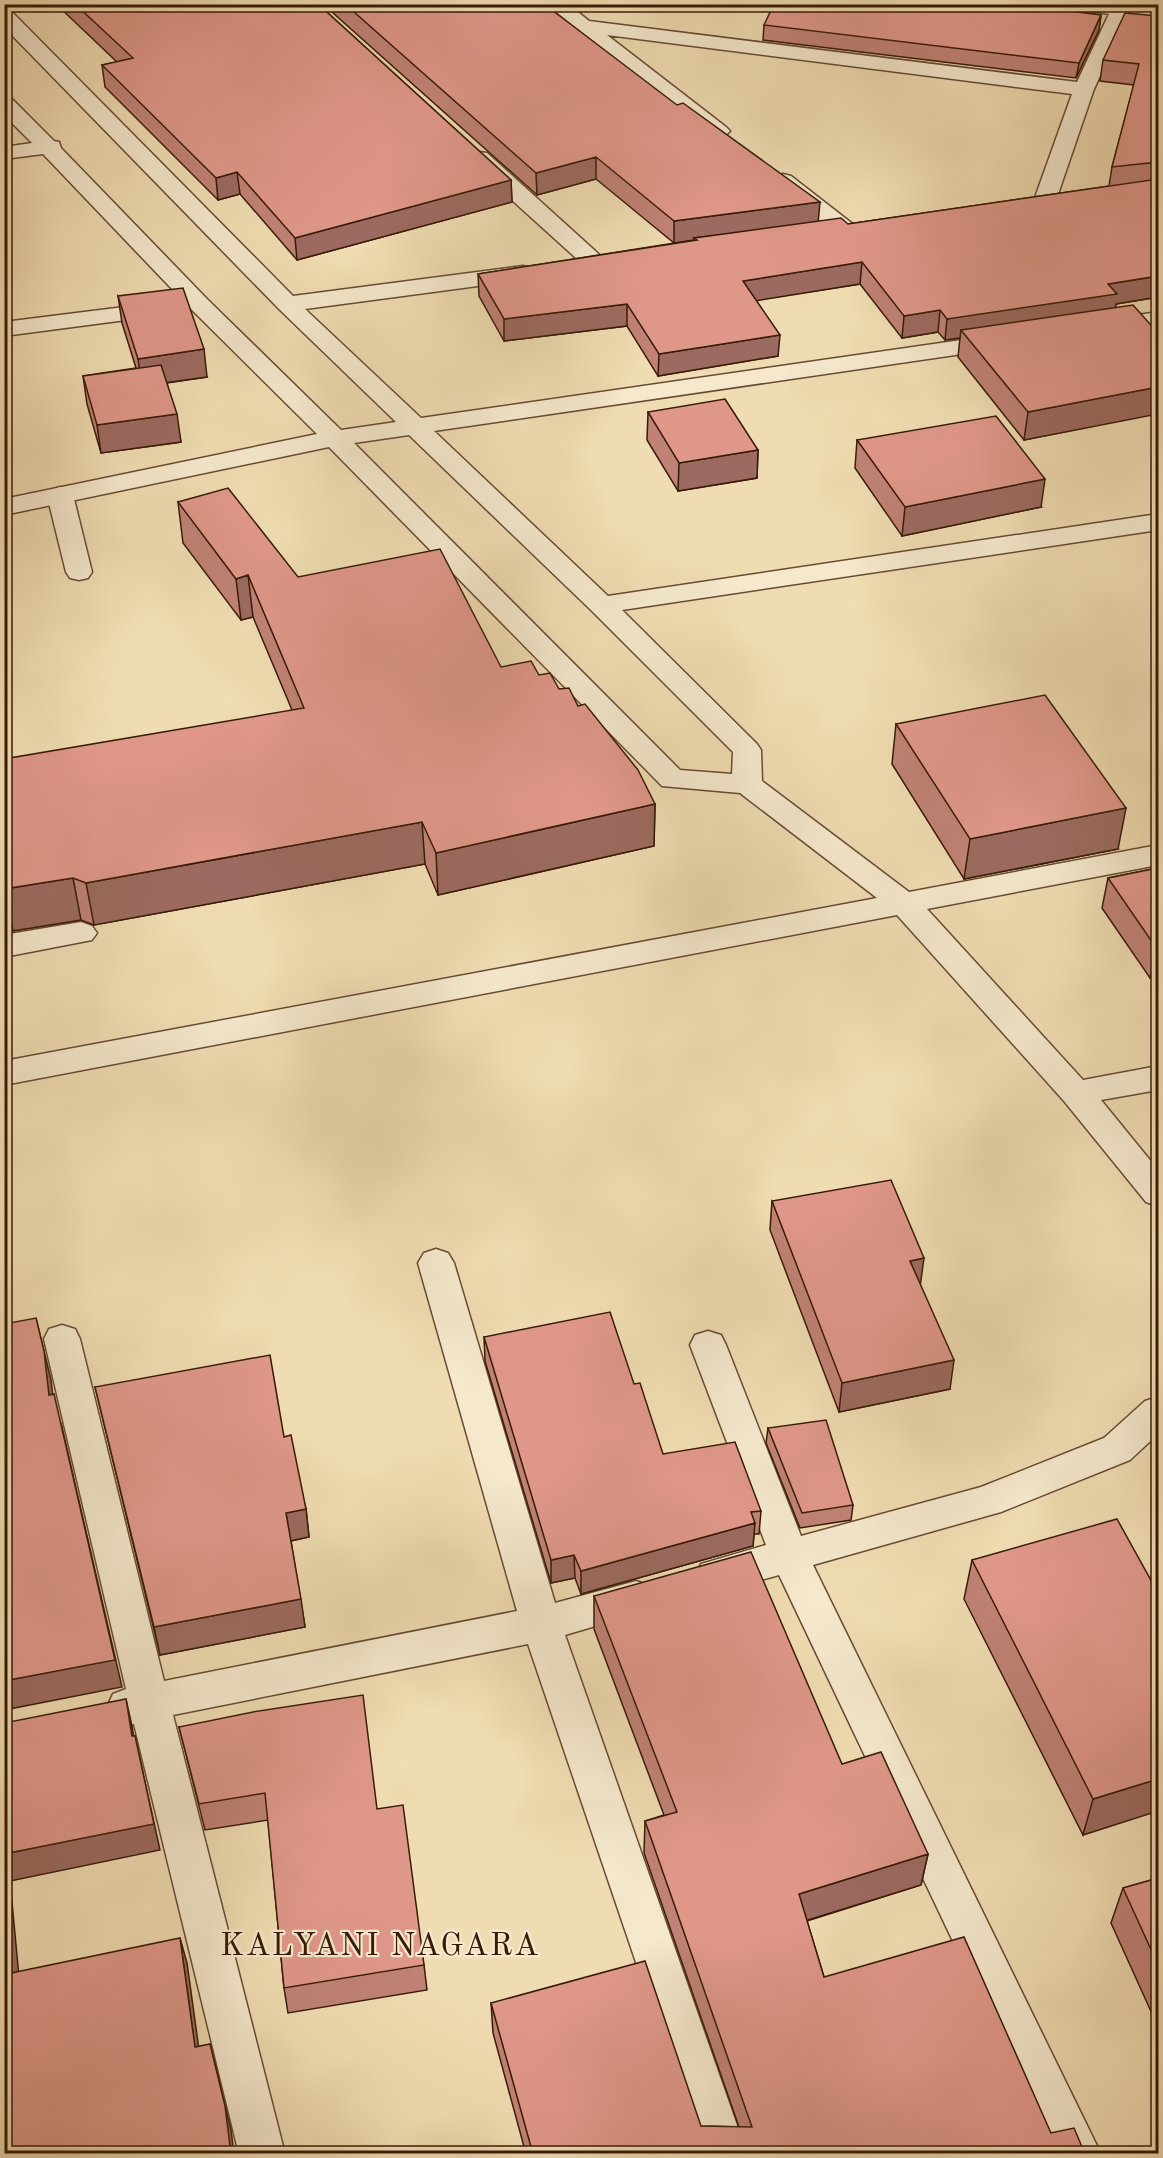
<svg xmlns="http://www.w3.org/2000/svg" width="1163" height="2158" font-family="'Old Standard TT',serif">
<rect width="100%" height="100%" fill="#f0dcb2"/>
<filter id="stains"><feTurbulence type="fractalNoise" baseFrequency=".00333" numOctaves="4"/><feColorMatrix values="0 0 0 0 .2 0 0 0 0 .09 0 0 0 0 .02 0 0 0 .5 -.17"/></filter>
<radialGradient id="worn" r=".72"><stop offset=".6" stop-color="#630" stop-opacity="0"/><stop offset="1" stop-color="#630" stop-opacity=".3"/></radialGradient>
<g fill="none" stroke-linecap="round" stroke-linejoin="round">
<g stroke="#664b32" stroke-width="3">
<path id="service" d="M60,487l9,3 4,5 19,77 -4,6 -9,2 -9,-2 -4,-6 -19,-77 4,-5z"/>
</g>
<g stroke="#664b32" stroke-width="3">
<path id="minor" d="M546,4h22l21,17 488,61 32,-68 -35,-6 -2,-4h61l-39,85 -39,114 -3,5h-16l-3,-5 39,-109 -465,-59 119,92 4,4 -4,4h-14z
M4,9l7,2 282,285 230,-30 8,2 3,5 -3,5 -8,2 -218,29 116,109 582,-84 8,2 4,5 -4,5 -8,2 -569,83 174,165 550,-82v16l-536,80 135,134 4,6 1,31 147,111 249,-47v20l-231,44 156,171 75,-14v24l-57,10 57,70v36l-12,-4 -82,-101 -167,-186 -893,170v-24l873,-163 -137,-105 -78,-7 -333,-339 -325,68v-16l313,-65 -126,-125 -148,-155 -39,5v-12l28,-4 -28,-28v-19l7,2 43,43 5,1 2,6 146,151 134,131 55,-8 -117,-113 -275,-282zM409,435l183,176 141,141 -1,22 -52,-4 -326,-327z
M479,152l8,1 116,105 3,5 -3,5h-16l-116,-105 -3,-5 3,-5z
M783,174l8,2 63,49 3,5 -3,5h-16l-63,-49 -3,-5 3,-5z
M164,302l8,2 4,5 -4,5 -168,22v-14z
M1158,312v14l-54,8 -8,-2 -4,-5 4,-5 8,-2z
M81,922l11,4 5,7 -5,7 -88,17v-22z
M436,1249l12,4 6,10 101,340 81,-22 14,5 6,12 -6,12 -85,25 182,519h-46l-173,-510 -355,71 112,439h-46l-105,-430 -7,1 -14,-5 -6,-13 6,-13 13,-5 -82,-350 5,-10 13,-4 13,4 5,10 84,342 353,-70 -99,-348 6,-10z
M708,1331l13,4 5,10 75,191 180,-49 123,-49 41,-37 13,-4v37l-28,26 -129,52 -188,53 288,589h-47l-275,-579 -64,18 -14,-5 -6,-12 6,-12 65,-19 -76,-200 5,-10z"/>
</g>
<use href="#service" fill="#f5e8cd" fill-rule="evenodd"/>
<use href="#minor" fill="#f5e8cd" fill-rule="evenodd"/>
</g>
<path fill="#c08276" stroke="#381b07" stroke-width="1.5" d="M56,4h262l193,176 1,22 -215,58 -57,-66 -22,6 -113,-113 -3,-22 15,-3z
M323,4h221l274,217 30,3 261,-38 3,-19 22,-82 -34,-4 3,-21 55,-44v281l-42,7 -23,122 -69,14 -66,-83 2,-19 -15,2 -7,-8 -36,6 -42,-54 -104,16 22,56 -120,20 -31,-50 -123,15 -25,-45 -1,-22 216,-34 -20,3 -78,-64 -59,16z
M1032,6l69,9 -2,15 -23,48 -313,-38 1,-15z
M118,296l89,81 -40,6 14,59 -80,11 -14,-49 -4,-28 53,-8 -14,-45z
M648,412l110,38 -1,28 -79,13 -31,-51z
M857,440l184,67 -139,29 -47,-68z
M178,502l120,75 203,90 38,8 20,14 19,17 77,98 -1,42 -216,49 -13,-31 -331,61 -13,-5 -68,11 -9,-39 288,-182 -39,-93 -12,3 -58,-77z
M896,724l222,125 -154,30 -72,-115z
M1158,868v108l-8,2 -48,-70 6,-30z
M772,1201l178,188 -111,23 -69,-182z
M484,1337l150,47 29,70 98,57 -2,23h-5l-1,12 -172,48 -6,-16 -24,5 -66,-222z
M95,1387l189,50 22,72 3,28 -18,4 14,86 -145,28z
M768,1428l85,77 -2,15 -51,8 -34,-85z
M972,1560l186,33 -75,242 -119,-236z
M594,1596l248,168 86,90 -7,31 -114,36 17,56 227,156 34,21h-559l-33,-121 -2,-30 210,123 38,1 -95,-274 1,-32 19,-6 -70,-186z
M179,1727l198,82 47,156 3,25 -139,23 -4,-25 -16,-168 -63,10z
M1158,1878v149l-47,-104 12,-35z"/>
<path fill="#9c6a60" stroke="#381b07" stroke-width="1.5" d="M1101,15l-2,15 -23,48 3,-15z
M596,157v22l-59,16 -1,-22z
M237,172l3,22 -22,6 -2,-22z
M511,180l1,22 -215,58 -2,-22z
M820,202l-2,22 -124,14v2l-20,3v-22z
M862,262l-2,22 -118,19 1,-22z
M1158,276v21l-42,7 -2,12 -153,14 -1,8 -15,2 2,-21 161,-35z
M627,304v22l-123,15v-22z
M940,310l-2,22 -36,6 2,-22z
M780,335l-2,21 -120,20 1,-22z
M204,349l3,28 -65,9 -4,-27z
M1158,387v27l-134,26 4,-28z
M177,414l4,28 -80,11 -4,-28z
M758,450l-1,28 -79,13 1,-28z
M1045,479l-4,28 -139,29 3,-29z
M248,575l5,42 -12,3 -5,-41z
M655,804l-1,42 -216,49 -2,-42z
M1126,808l-8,41 -154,30 6,-40z
M422,822l3,42 -331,61 -8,-42z
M73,878l8,42 -68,11 -9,-42z
M1158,948v28l-8,2 7,-29z
M924,1258l-4,29 -10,-26z
M36,1318l15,62 5,44 -7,-29z
M954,1360l-4,29 -111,23 3,-29z
M61,1423l61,264 -118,23v-29z
M306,1509l3,28 -19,4 -4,-28z
M755,1523l-2,23 -172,48v-23z
M574,1555l1,23 -24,5v-23z
M301,1599l4,28 -145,28 -6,-28z
M126,1699l6,27 6,37 -6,-27z
M135,1736l25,114 -150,31 11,117 -10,-25 -7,-77v-42z
M1158,1779v32l-75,24 10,-36z
M928,1854l-7,31 -126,39 4,-30z
M180,1938l7,25 15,108 -7,-24z
M210,2044l21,86 3,24h-3z"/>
<path fill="#df9789" stroke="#381b07" stroke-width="1.5" d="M75,4h243l193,176 -216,58 -58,-66 -21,6 -114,-113 31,-7z
M345,4h199l133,101 6,-2 137,99 -146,19 -78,-64 -60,16z
M774,4h258v2l69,9 -22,48 -315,-38z
M1125,13l33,3v146l-46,5 27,-103 -36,-4z
M1158,179v97l-50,8 9,10 -170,25 -7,-9 -36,6 -42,-54 -119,19 37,54 -121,19 -32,-50 -123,15 -26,-45 219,-34 -3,-2 147,-20 7,6z
M183,288l21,61 -66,10 -20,-63z
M1133,305l25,28v54l-130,25 -67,-82z
M161,365l16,49 -80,11 -14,-49z
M725,399l33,51 -79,13 -31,-51z
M996,416l49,63 -140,28 -48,-67z
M228,488l70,89 142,-28 61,118 30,-6 8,14 11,-2 9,16 10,-1 9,18 7,-2 53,66 17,34 -219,49 -14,-31 -336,61 -13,-5 -69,11v-130l300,-51 -56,-133 -12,4 -58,-77z
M1045,695l81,113 -156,31 -74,-115z
M1158,868v80l-1,1 -49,-71z
M891,1180l33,78 -14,3 44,99 -112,23 -70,-182z
M610,1312l24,72 6,-1 23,71 72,-12 26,69 -10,1 4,11 -174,48 -7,-16 -23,5 -67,-223z
M36,1318l8,33 5,44 5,-1 61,266 -111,21v-357z
M270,1355l14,82 7,-2 15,74 -20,4 15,86 -147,28 -59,-240z
M826,1420l27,85 -51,8 -34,-85z
M1117,1519l41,74v186l-65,20 -121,-239z
M751,1552l91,212 39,-12 47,102 -129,40 25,83 140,-40 87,196 23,-5 11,26h-552l-42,-151 154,-42 56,165 51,1 -107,-306 32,-9 -83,-216z
M363,1695l14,114 26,-4 21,160 -140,23 -19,-195 -66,11 -20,-77 74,-15z
M126,1699l6,37h3l19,88 -150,30v-131z
M1158,1878v87l-35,-77z
M4,1896l7,77 169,-35 15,109 15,-3 15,62 6,48h-227z"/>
<g text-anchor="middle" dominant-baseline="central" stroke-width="4.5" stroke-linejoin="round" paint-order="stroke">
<g font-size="32" letter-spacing="1.5" fill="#381b07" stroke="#f5e8cd">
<text x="380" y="1947">KALYANI NAGARA</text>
</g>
</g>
<rect width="1163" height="2158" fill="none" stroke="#f0dcb2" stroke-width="24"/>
<rect x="6" y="6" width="1151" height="2146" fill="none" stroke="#381b07" stroke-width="3"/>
<rect x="12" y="12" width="1139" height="2134" fill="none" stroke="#381b07" stroke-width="1.5"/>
<rect width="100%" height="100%" filter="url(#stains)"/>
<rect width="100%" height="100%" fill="url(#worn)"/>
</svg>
